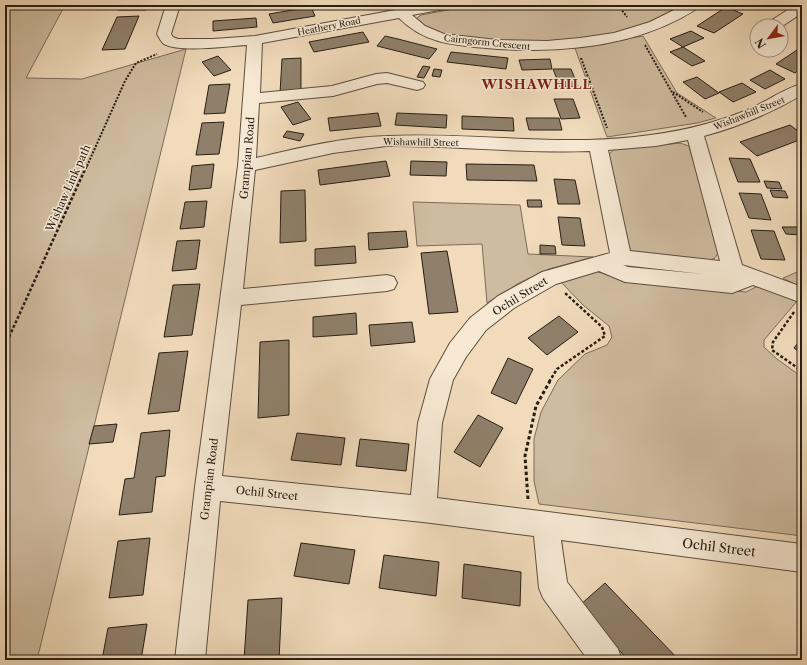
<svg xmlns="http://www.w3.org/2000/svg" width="807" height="665" font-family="'Libre Caslon Text',serif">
<rect width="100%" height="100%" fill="#f1dbbb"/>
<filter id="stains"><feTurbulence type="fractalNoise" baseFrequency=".005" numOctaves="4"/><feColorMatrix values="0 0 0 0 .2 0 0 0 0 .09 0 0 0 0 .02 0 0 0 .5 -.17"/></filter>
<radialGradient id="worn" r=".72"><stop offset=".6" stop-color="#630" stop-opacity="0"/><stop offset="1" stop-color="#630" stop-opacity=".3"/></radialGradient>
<path fill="#cfbb9f" stroke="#7b6c5a" d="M5,5h60l-39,73 56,1 104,-30 -149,611h-32z
M475,5h210c-13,7 -27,15 -41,20 -53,19 -112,19 -167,13 -21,-2 -44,-3 -61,-17l2,-4 3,-2z
M643,36l34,57 39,25 -19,5 -90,14 -32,-89z
M680,143l9,3 30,105 -4,7 -8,3 -68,-6 -15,-8 -16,-91 5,-6z
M413,202l107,3 8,49 65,3 -44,12 -30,14 -32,20 -5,-59 -65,2z
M802,270v18l-19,-10z
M595,271l26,8 125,13 14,-7 38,15 -34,40v7l13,12 25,18v159l-263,-32 -5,-23v-42l7,-27 17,-32 27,-26 22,-9 5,-8 -3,-11 -26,-21 -25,-26z"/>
<path fill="#90806b" stroke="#271e14" d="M121,5h27l-2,5h-28z
M311,7l4,9 -42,7 -4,-9z
M726,7l17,7 -29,19 -17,-7z
M139,16l-14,33 -23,1 15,-33z
M256,18l1,9 -44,4v-10z
M691,31l13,7 -21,9 -13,-8z
M363,32l6,10 -55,10 -5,-10z
M385,36l13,3 39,10 -8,10 -52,-13z
M683,47l22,14 -13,5 -22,-14z
M800,48h2v19l-7,6 -19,-9z
M451,52l57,6 -2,11 -59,-7z
M218,56l13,14 -17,6 -12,-14z
M301,58v34l-21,1 2,-34z
M550,59l2,10 -30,1 -3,-10z
M423,66l7,1 -6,11 -7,-1z
M434,69l8,1 -2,7 -8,-1z
M553,69h18l7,17 -18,1z
M770,70l15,9 -20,10 -15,-9z
M697,77l22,16 -14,6 -22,-17z
M742,83l14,9 -23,10 -14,-10z
M230,84l-5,29 -21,1 5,-29z
M554,99h19l7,19 -19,1z
M298,102l13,17 -18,6 -12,-18z
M378,113l3,13 -51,5 -2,-13z
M397,113l50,2 -1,13 -51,-3z
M462,116l51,2 1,13 -52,-2z
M526,118h33l3,12h-33z
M224,122l-5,32 -23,1 6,-32z
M790,125l12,9v5l-45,17 -17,-14z
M287,131l17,3 -4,7 -17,-4z
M729,158l21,1 10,23h-22z
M386,161l4,15 -70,9 -2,-15z
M411,161l36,1 -1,14 -36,-1z
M214,164l-3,24 -22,2 3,-24z
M466,164l68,1 3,16 -70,-1z
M554,179l21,1 5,24h-22z
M764,181l15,1 3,7 -15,-1z
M305,190l1,51 -26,2 1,-52z
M770,190l15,1 3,7 -15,-1z
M739,193l22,1 10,26 -22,-2z
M527,200h14l1,7h-14z
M207,201l-3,26 -24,2 5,-27z
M558,217l22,1 5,28 -23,-1z
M782,227h15l4,8 -15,-1z
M751,230l23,1 11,29 -24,-1z
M406,231l2,16 -39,3 -1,-17z
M200,240l-4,29 -24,2 5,-30z
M540,245l15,1 1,8h-16z
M355,246l1,17 -41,3v-17z
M447,251l11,61 -29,2 -8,-61z
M200,284l-8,51 -28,2 9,-52z
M356,313l1,21 -44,3v-20z
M559,316l19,16 -31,23 -19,-17z
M412,322l3,20 -44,4 -2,-21z
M802,338v16l-8,-6z
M289,340v75l-31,3 2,-76z
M188,351l-9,60 -31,3 11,-61z
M508,358l25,11 -17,35 -25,-11z
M478,415l25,13 -23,39 -26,-15z
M117,424l-4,18 -24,2 5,-18z
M170,430l-5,46 -9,1 -4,35 -33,3 6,-36 9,-1 7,-45z
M297,433l48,5 -4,27 -50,-5z
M360,439l49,5 -3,27 -50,-5z
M150,538l-7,57 -34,3 9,-57z
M301,543l54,7 -6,34 -55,-8z
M384,555l55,7 -3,34 -57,-8z
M464,564l57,8 -1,34 -58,-8z
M605,583l74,77h-51l-49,-54z
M282,598l-3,62h-35l4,-60z
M147,624l-6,36h-39l6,-32z"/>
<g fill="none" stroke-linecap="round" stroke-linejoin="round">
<g stroke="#5a4d3e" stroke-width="2">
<path id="minor" d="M166,5h14l-9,29 2,3 5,2h35l42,-3 167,-31h30l-2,3 -38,7 13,11 19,8 53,6 50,1 33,-3 34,-5 36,-11 34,-17h16l-2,3c-61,40 -141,46 -212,40 -34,-3 -62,-5 -87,-30l-137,25 -2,50 72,-7 44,-12 11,-1 36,9 2,3 -2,3 -6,2 -30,-7 -10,1 -44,12 -74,7 -3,55c43,-10 87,-21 131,-22 82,-4 165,10 247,1 39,-4 77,-12 113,-27 17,-7 38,-22 55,-26v11c-31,18 -64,32 -98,41l38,129 60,22v16l-49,-18 -21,8 -107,-11 -26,-11 -43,13 -42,24 -28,22 -20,27 -13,23 -11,43 -5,75 365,46v28l-241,-32 6,42 51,67 4,11h-34l-45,-62 -4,-10 -5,-52 -111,-14 -203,-21 -15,159h-30l20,-173 43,-321 9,-121c-20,1 -66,8 -83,-1 -3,-2 -5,-7 -7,-10zM688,140l32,121 -90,-10 -22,-101 48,-4zM386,146c68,-1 136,8 204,5l20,102 -68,19 -44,24 -28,22 -20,25 -20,36 -12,44 -7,72 -189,-19 19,-171 146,-14 7,-2 3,-6 -3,-6 -7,-2 -144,14 12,-119 78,-17zM623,265l80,9 -75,-7z
M795,5h7v8l-21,14 -13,-1 1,-4z"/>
</g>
<path stroke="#271e14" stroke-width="2" stroke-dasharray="2 1.5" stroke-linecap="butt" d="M618,5l9,12
M645,45l41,72
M581,58l26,70
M673,92l30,20
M87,166l38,-85 11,-18 21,-9"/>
<path stroke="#271e14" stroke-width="2.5" stroke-dasharray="3 2" stroke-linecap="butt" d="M794,312l-21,30 -1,8 30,21
M5,346l82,-181
M549,382l8,-13 48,-33 -3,-9 -37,-34"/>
<path stroke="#271e14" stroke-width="3" stroke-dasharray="3.5 2.5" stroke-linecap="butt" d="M528,499l-3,-43 11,-50 14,-25"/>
<use href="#minor" fill="#f6e8d3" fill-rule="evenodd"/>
</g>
<g text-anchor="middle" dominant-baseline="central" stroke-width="3" stroke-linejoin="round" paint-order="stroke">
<g font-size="9" fill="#271e14" stroke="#f6e8d3">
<text transform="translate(329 26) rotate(-11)">Heathery Road</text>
<text transform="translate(487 42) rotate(6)">Cairngorm Crescent</text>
<text transform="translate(749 113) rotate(-22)">Wishawhill Street</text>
<text transform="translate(421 142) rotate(1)">Wishawhill Street</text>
</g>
<g font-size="11" fill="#271e14" stroke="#f6e8d3">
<text transform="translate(247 158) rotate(-85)">Grampian Road</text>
<text transform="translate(68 188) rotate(-66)">Wishaw Link path</text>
<text transform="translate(520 296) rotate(-32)">Ochil Street</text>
<text transform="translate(209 479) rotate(-83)">Grampian Road</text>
<text transform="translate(267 493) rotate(6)">Ochil Street</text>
</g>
<g font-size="13" font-weight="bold" letter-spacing="1" fill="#7a1f14" stroke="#f6e8d3">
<text x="537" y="84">WISHAWHILL</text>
</g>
<g font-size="13" fill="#271e14" stroke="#f6e8d3">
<text transform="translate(719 547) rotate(7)">Ochil Street</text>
</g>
</g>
<rect width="807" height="665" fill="none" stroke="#f1dbbb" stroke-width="20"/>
<rect x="6" y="6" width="795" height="653" fill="none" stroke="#271e14" stroke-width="2"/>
<rect x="10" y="10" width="787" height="645" fill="none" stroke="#271e14"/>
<g transform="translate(769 38) rotate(238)"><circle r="19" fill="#f6e8d3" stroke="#a39787"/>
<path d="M0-3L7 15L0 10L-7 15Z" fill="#8f2418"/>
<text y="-6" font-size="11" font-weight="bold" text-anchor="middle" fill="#271e14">N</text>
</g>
<rect width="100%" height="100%" filter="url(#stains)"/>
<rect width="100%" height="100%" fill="url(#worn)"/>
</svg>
